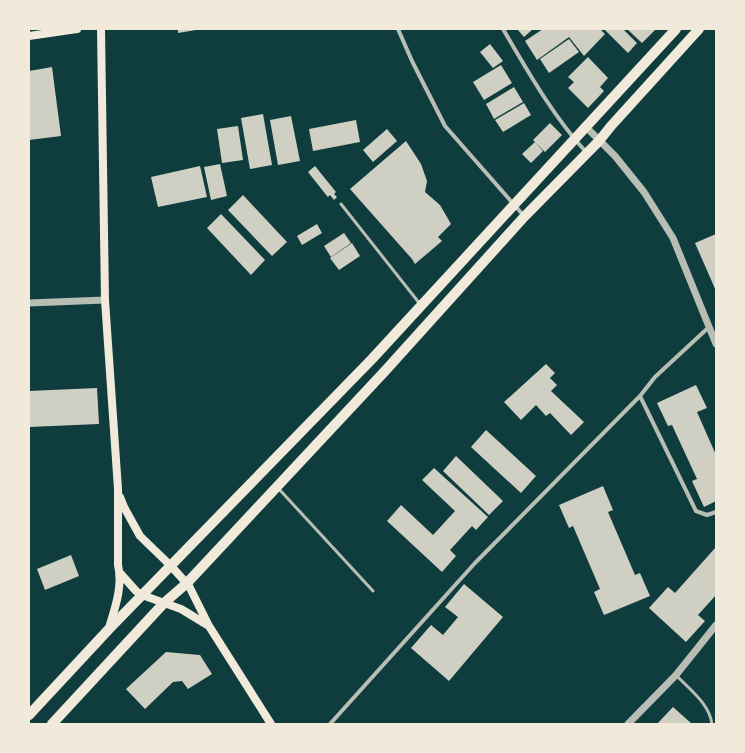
<svg xmlns="http://www.w3.org/2000/svg" width="745" height="753" font-family="Mulish,sans-serif">
<rect width="100%" height="100%" fill="#0f3d3e"/>
<path fill="#cfcfc3" d="M178,29h18v1l-18,3z
M517,29h16l-9,8z
M543,29h57l5,5 -21,22 -15,-19 -32,23 -12,-19z
M604,29h19l14,14 -9,10z
M627,29h27l1,1 -13,13z
M569,39l10,13 -30,21 -9,-14z
M490,44l13,17 -10,7 -13,-16z
M588,57l20,21 -8,9 4,4 -16,17 -20,-20 6,-6 -6,-5z
M501,65l11,18 -28,17 -11,-18z
M52,67l9,69 -32,4v-69z
M514,87l9,15 -29,17 -8,-15z
M524,103l7,12 -28,17 -8,-12z
M263,114l9,51 -22,4 -9,-51z
M291,116l9,45 -22,4 -8,-45z
M356,120l4,22 -47,9 -4,-22z
M550,123l12,12 -17,17 -12,-12z
M238,126l5,34 -21,3 -5,-34z
M387,129l10,12 -24,21 -10,-12z
M406,141l15,23 6,17 -2,11 15,13 11,19 -13,13 4,4 -27,23 -3,-5 -62,-70z
M535,142l8,9 -12,12 -9,-9z
M220,164l7,32 -16,4 -7,-33z
M200,166l7,31 -49,10 -7,-30z
M315,166l21,26 -2,2 3,3 -3,3 -4,-5 -2,2 -1,-1 -19,-24z
M243,195l44,47 -15,14 -44,-46z
M221,214l44,46 -14,15 -44,-47z
M317,224l5,9 -20,12 -5,-9z
M344,233l7,10 -20,14 -7,-11z
M716,234v57l-21,-48z
M352,243l8,13 -21,14 -9,-12z
M546,364l9,9 -5,5 7,7 -6,6 33,31 -13,13 -21,-22 -4,3 -10,-11 -15,15 -17,-18z
M696,385l11,23 -10,4 19,43v46l-12,6 -12,-26 5,-2 -25,-54 -4,1 -11,-23z
M97,388l2,36 -70,3v-36z
M486,430l50,46 -15,17 -50,-46z
M456,456l47,45 -14,14 -46,-44z
M434,468l54,49 -12,13 -4,-4 -22,24 6,6 -14,16 -55,-51 14,-16 32,30 22,-24 -33,-31z
M603,486l10,24 -5,2 27,63 5,-2 10,23 -46,19 -10,-23 6,-3 -27,-63 -4,2 -10,-23z
M716,547v48l-18,20 7,6 -19,21 -37,-34 19,-21 7,6z
M71,555l8,21 -34,14 -8,-21z
M464,584l39,33 -54,64 -38,-33 20,-23 12,10 15,-18 -13,-10z
M166,652l34,3 12,19 -24,15 -6,-8 -9,1 -28,27 -19,-20z
M673,707l19,17h-35z"/>
<g fill="none" stroke-linecap="round" stroke-linejoin="round">
<path stroke="#b8beb3" stroke-width="3" d="M341,204l79,100
M278,488l95,103
M676,675c14,15 33,28 36,49"/>
<path stroke="#b8beb3" stroke-width="4" d="M398,29l14,32 33,65 79,90
M503,29c24,41 51,89 84,124
M640,396l56,115 11,4 9,-3
M330,724l145,-161 165,-167 15,-19 54,-50"/>
<path stroke="#b8beb3" stroke-width="7" d="M585,126l30,30 29,36 29,46 43,106
M29,303l76,-3
M628,724l48,-49 40,-50"/>
<path stroke="#f1e9da" stroke-width="8" d="M101,29l4,271 13,189v76c5,21 -3,43 -9,63
M29,36l48,-7
M120,497l4,10 16,29 31,30 18,20 20,40 62,98
M120,573l16,18 6,4 39,14 28,17"/>
<path stroke="#f1e9da" stroke-width="10" d="M29,715l80,-86 263,-270 304,-330
M52,724l112,-121 23,-20 198,-212 139,-154 75,-76 12,-15 88,-97"/>
</g>
<rect width="745" height="753" fill="none" stroke="#f1e9da" stroke-width="60"/>
</svg>
